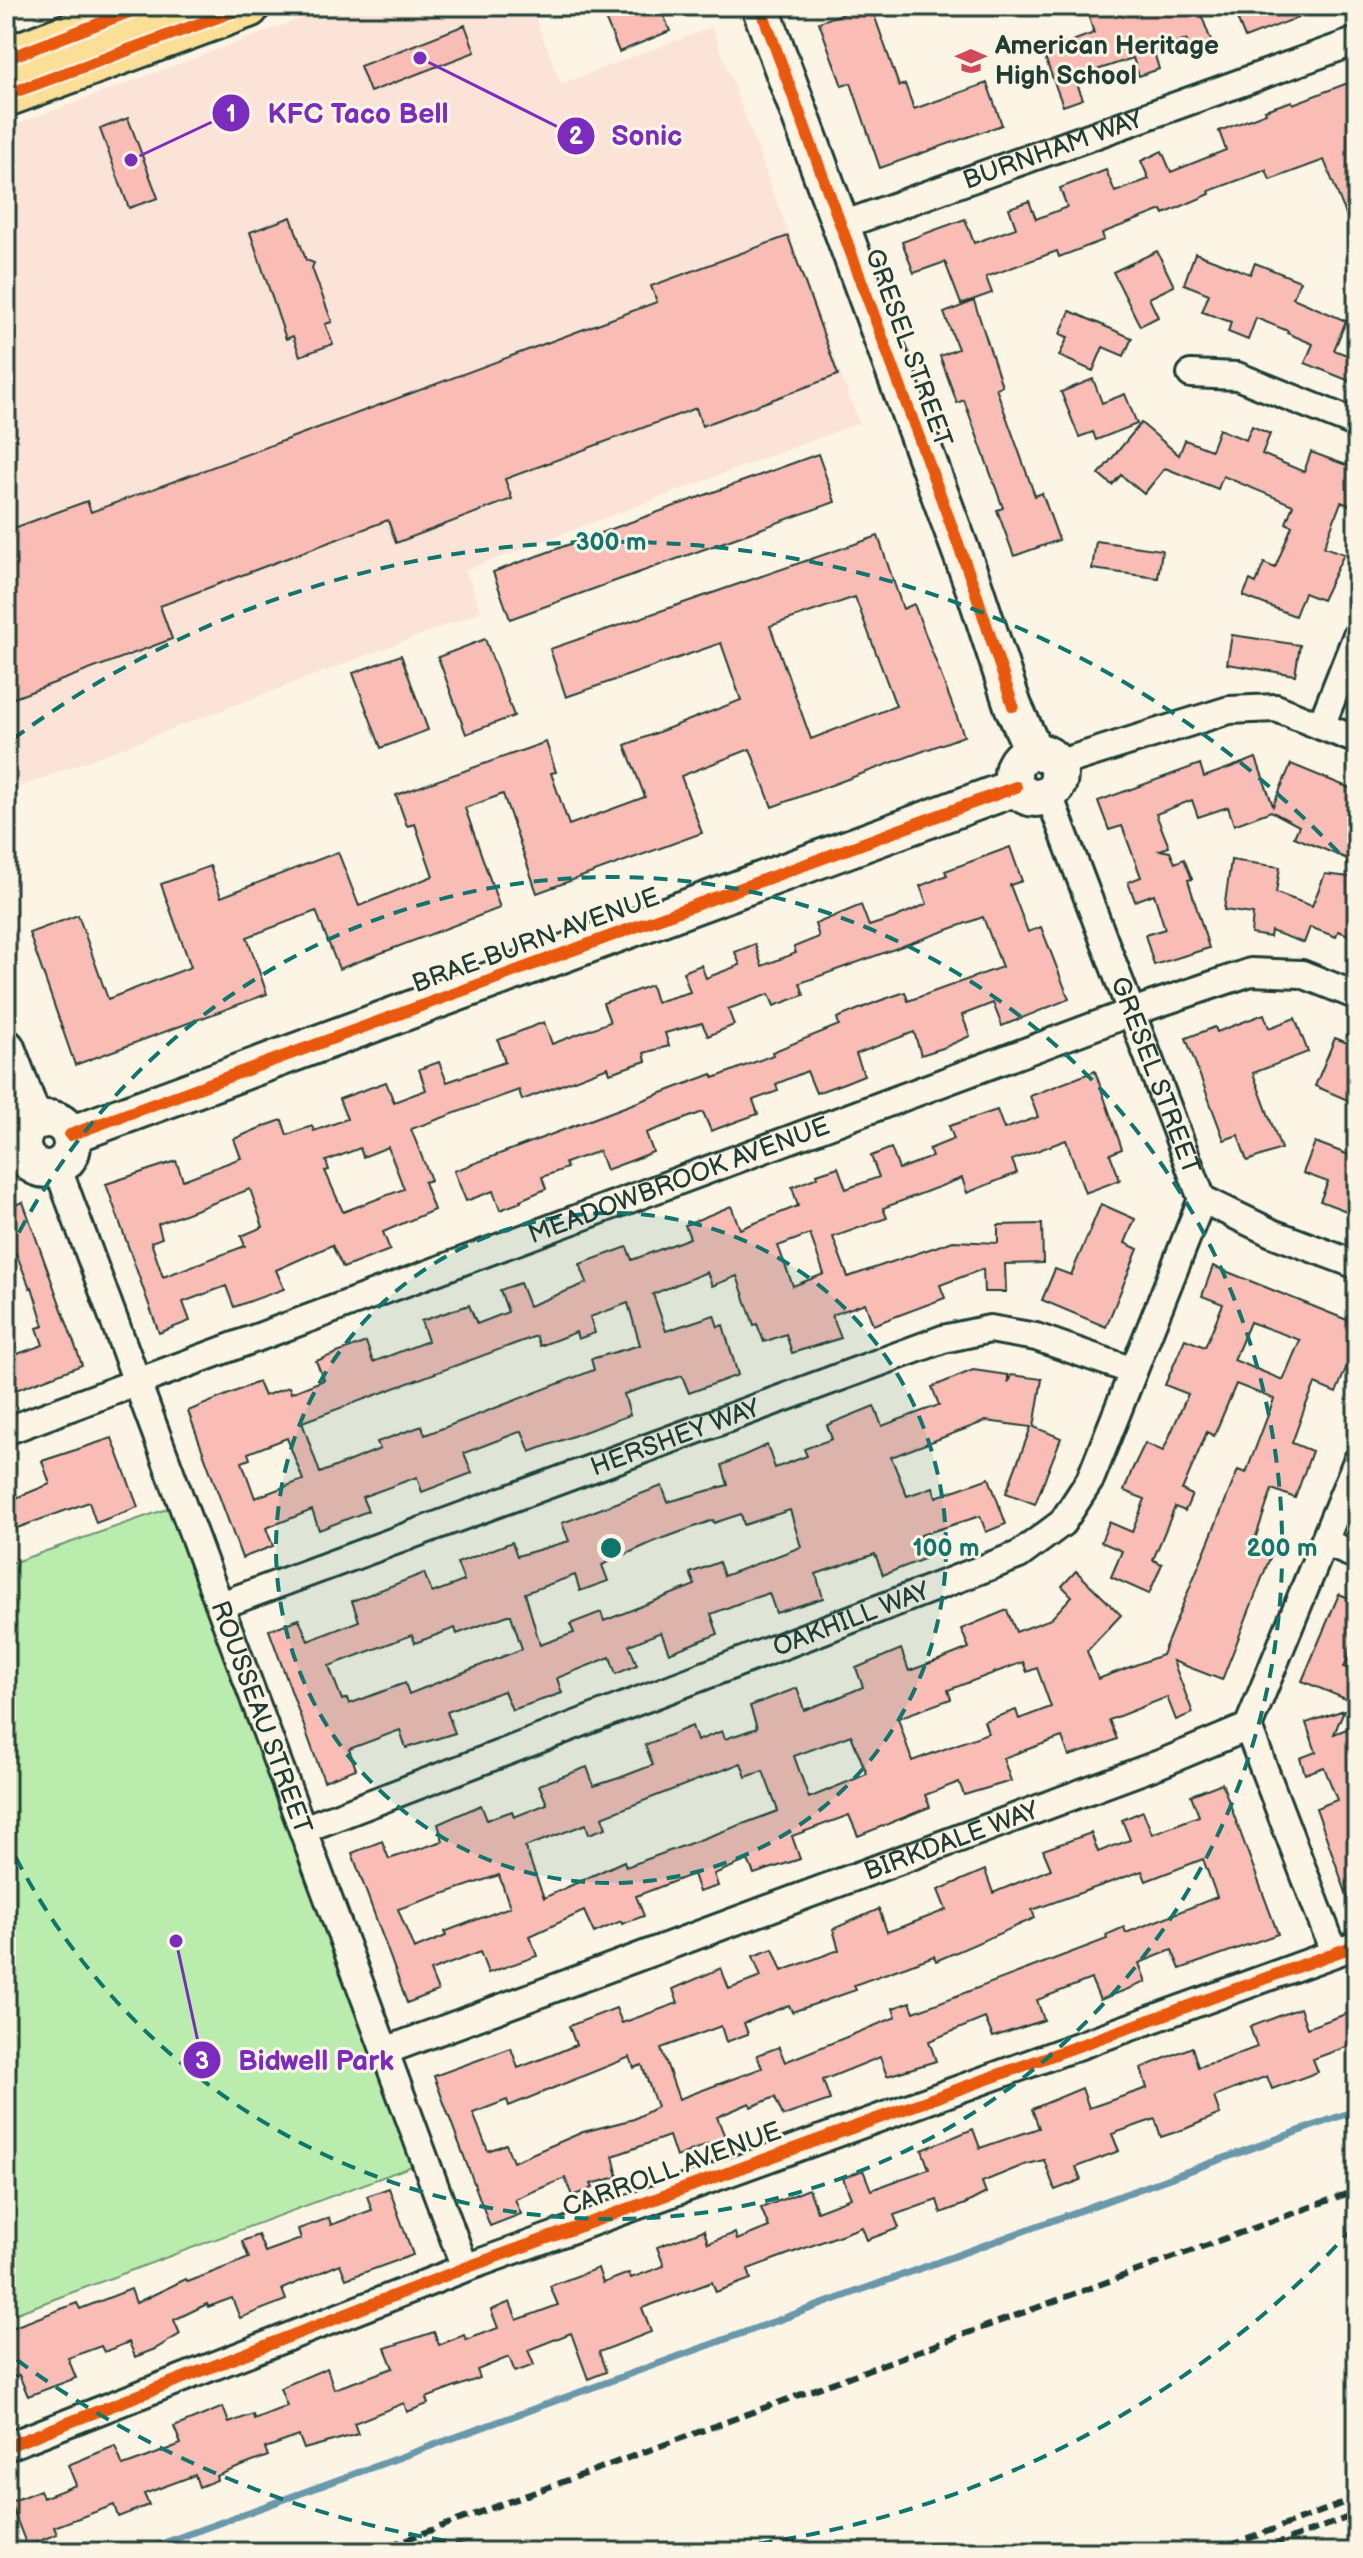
<svg xmlns="http://www.w3.org/2000/svg" width="1363" height="2558" font-family="'Balsamiq Sans',sans-serif">
<rect width="100%" height="100%" fill="#fcf5e5"/>
<filter id="ink" filterUnits="userSpaceOnUse"><feTurbulence type="fractalNoise" baseFrequency=".0125" numOctaves="2"/><feDisplacementMap in="SourceGraphic" scale="16" xChannelSelector="R" yChannelSelector="G"/><feConvolveMatrix kernelMatrix="1 2 1 2 8 2 1 2 1" color-interpolation-filters="sRGB"/></filter>
<g filter="url(#ink)">
<path fill="#fbe4d7" d="M335,6h196l30,78 151,-57 147,396 -393,147 15,42 -475,180v-664z"/>
<path fill="#baedad" stroke="#6c9570" stroke-width="2" d="M184,1503l242,658 -420,156v-752z"/>
<g fill="none" stroke-linecap="round" stroke-linejoin="round">
<path stroke="#6998ab" stroke-width="7" d="M139,2552l1218,-442"/>
</g>
<path fill="#f9bdb5" stroke="#1f3d34" stroke-width="2" fill-rule="evenodd" d="M600,6h60l10,25 -51,21z
M864,6h7l28,80 6,-2 9,25 73,-26 15,42 -122,43 -29,-85 -9,3 -23,-64z
M1085,6h113l16,43 -21,8 -7,-17 -32,12 5,17 -20,7 -6,-18 -33,11 -25,10 8,20 -20,7 -20,-54 51,-19z
M1232,6h93v1l-80,31z
M465,25l10,27 -105,40 -10,-26z
M1353,81l4,10v151l-33,-82 -54,20 -4,-10 -57,21 1,3 -46,20 -2,-4 -60,23 2,7 -45,17 -2,-6 -71,26 6,16 -31,11 -16,-42 -31,11 -12,-31 63,-23 9,24 42,-15 -7,-20 20,-7 7,18 31,-12 -7,-19 46,-18 9,22 34,-13 -8,-18 21,-10 9,21 55,-22 -7,-19 47,-18 -1,-3 27,-9 1,3z
M128,118l30,80 -29,10 -29,-79z
M291,217l15,43 8,3 -2,5 20,54 -7,2 8,20 -33,12 -7,-20 -7,3 -36,-107z
M788,236l50,139 -136,51 -6,-18 -191,71 7,20 -116,44 -8,-23 -228,86 12,33 -166,62v-170l81,-30 4,11 566,-210 -6,-16z
M1157,251l17,35 -25,12 9,19 -18,9 -27,-54z
M1195,253l55,21 5,-11 45,18 -7,17 53,23 -12,29 23,9v25l-52,-21 8,-19 -26,-11 1,-2 -32,-13 -8,22 -20,-8 3,-10 -29,-10 7,-18 -25,-10z
M974,301l28,85 -6,2 39,108 7,-3 17,47 -45,16 -17,-46 6,-2 -39,-108 -7,3 -17,-47 18,-7 -14,-36z
M1070,311l62,27 -8,18 -21,-9 -10,24 -34,-15 9,-19 -8,-3z
M1093,379l9,24 23,-9 12,30 -41,16 -3,-8 -14,5 -18,-45z
M1141,423l38,32 6,-15 26,10 8,-21 27,11 6,-14 18,8 -8,20 42,18 7,-20 46,17v39l-16,-6 -17,45 20,7 -22,46 -18,-7 -9,23 -52,-20 7,-16 6,3 8,-20 11,5 17,-42 -6,-3 7,-18 -70,-29 -5,13 -53,-21 -21,26 -23,-19 -9,10 -13,-11z
M818,454l17,48 -325,117 -17,-47z
M878,536l25,73 11,-5 50,132 -192,71 -22,-58 -69,27 21,57 -165,60 -34,-99 -38,14 35,100 -161,61 -23,-58 -69,26 20,57 -192,71 -46,-132 49,-18 30,84 83,-32 -30,-83 49,-18 11,31 117,-45 21,54 74,-30 -18,-52 -8,2 -11,-31 150,-53 10,30 -5,1 18,52 76,-28 -20,-52 116,-45 -20,-57 -155,54 -16,-48zM855,597l41,109 -85,33 -41,-113z
M1096,541l66,9 -4,28 -66,-9z
M1232,635l68,10 -5,30 -68,-11z
M485,639l29,77 -48,18 -28,-77z
M401,655l27,75 -47,18 -28,-75z
M1256,758l17,48 18,-42 66,27v72l-63,-26 5,-11 -28,-15 -37,14 -6,-18 -30,10 -6,-17 -36,14 13,33 -9,3 10,2 5,11 9,-4 8,20 -4,1 21,68 -55,17 -9,-30 20,-6 -11,-35 -19,7 -7,-19 13,-5 -19,-51 -13,4 -11,-29 102,-37 4,13z
M1010,847l12,34 -12,4 18,47 13,-5 28,72 -67,27 -9,-23 -31,12 8,21 -27,12 -22,7 -7,-23 -58,22 8,21 -20,8 -28,10 -9,-22 -31,13 2,7 -25,9 5,14 -20,7 -27,10 -8,-19 -57,21 7,19 -20,8 -27,10 -7,-19 -34,12 2,5 -25,9 4,12 -26,11 1,2 -21,8 -7,-19 -27,10 -12,-30 258,-97 2,4 59,-23 -1,-3 67,-27 -2,-7 42,-17 26,-9 3,9 94,-34 -19,-50 -183,66 4,12 -30,11 -5,-12 -41,15 6,16 -26,11 -6,-13 -37,10 4,13 -25,7 2,8 -36,12 -2,-6 -86,33 -3,-10 -108,39 20,51 -7,2 10,28 -51,22 7,18 -47,18 -11,-23 -56,25 8,19 -50,18 -8,-21 -43,16 7,19 -31,12 -53,-149 70,-23 7,19 58,-22 -7,-19 28,-12 20,-7 5,15 25,-9 2,5 33,-12 -8,-20 47,-17 8,20 32,-12 -7,-21 20,-7 8,20 58,-20 -7,-22 46,-18 8,22 58,-22 -7,-19 48,-18 5,17 34,-10 -7,-20 18,-7 5,13 34,-13 -5,-13 20,-8 7,22 34,-13 -2,-6 25,-10 -4,-13 46,-19 8,21 25,-8 33,-14 -7,-18 27,-11 -2,-4zM388,1147l16,42 -61,23 -18,-41 4,-1 -3,-9 34,-13 3,9zM250,1189l13,38 -22,9 4,10 -82,31 -12,-35 11,-4 -4,-14z
M1231,860l49,7 -4,26 36,13 13,-32 32,4v60l-19,-7 -2,6 -26,-10 -6,16 -33,-12 -1,6 -19,-3 2,-20 -29,-4z
M1264,1014l5,14 26,-10 13,34 -55,21 28,76 -34,12 -9,-26 -14,5 -38,-102 29,-11 2,5z
M1335,1038l22,9v57l-42,-18z
M1095,1071l27,78 -12,5 10,26 -35,13 -19,-53 -54,20 5,13 -50,20 -5,-15 -79,30 4,10 -54,19 15,40 105,-36 45,2v-18l44,-1 1,39 -38,1 1,28h-22l-1,-23 -43,16 5,13 -72,27 -8,-22 -33,12 9,23 -49,15 -6,-19 -22,8 -7,-18 -3,1 -17,-49 -25,10 -5,-14 -54,22 13,37 48,-16 4,12 5,-2 15,50 -49,18 -7,-17 -58,18 6,21 -100,37 -8,-21 -58,22 8,20 -50,19 -5,-15 -55,20 6,14 -49,19 -7,-20 -46,18 7,18 -31,12 -54,-147 70,-29 6,14 25,-9 2,6 33,-13 -8,-19 50,-19 7,20 55,-21 -7,-20 48,-16 8,19 31,-12 -8,-22 20,-7 9,23 58,-23 -7,-19 47,-17 5,13 58,-22 -5,-13 46,-19 9,23 58,-23 -6,-19 26,-10 -1,-3 21,-7 8,22 33,-12 -8,-21 20,-8 8,21 33,-12 -3,-8 25,-10 -5,-13 48,-16 7,19 34,-12 -8,-21zM810,1234l14,40 -31,12 -15,-40zM628,1303l12,42 -49,14 3,11 -169,65 -3,-9 -45,16 3,7 -60,24 -18,-51 234,-86 4,10 36,-14 2,7 17,-6 -5,-16zM287,1438l16,42 -48,18 -13,-36 8,-3 -2,-6z
M1315,1142l42,16v57l-37,-14 8,-19 -25,-9z
M23,1202l59,163 -66,25 -5,-15 -5,1v-18l37,-13 -6,-17 7,-2 -12,-39 -2,1 -14,-35 -10,4v-49z
M1101,1204l34,15 -10,24 13,6 -32,78 -64,-27 13,-31 16,6z
M1213,1266l144,58v17l-21,52 -21,-9 -10,23 -13,36 20,8 -17,47 -23,-9 -20,59 19,7 -49,125 -49,-19 20,52 -17,7 -9,-23 -58,23 8,19 -19,8 -29,9 -7,-19 -59,21 8,23 -47,14 -5,-13 -34,13 5,12 -72,29 -9,-21 -57,21 8,23 -46,15 -6,-14 -34,14 4,12 -19,6 -6,-18 -57,22 8,20 -22,8 -1,-3 -27,12 -10,-22 -54,25 7,20 -49,17 -8,-21 -50,19 8,20 -31,12 -55,-150 30,-12 7,18 54,-18 -5,-17 43,-19 6,15 25,-9 2,6 33,-13 -8,-19 48,-18 7,19 25,-8 34,-13 -8,-20 47,-19 5,15 25,-10 3,8 32,-11 -7,-22 47,-18 7,22 33,-12 26,-11 -7,-19 45,-19 8,22 35,-13 25,-10 -8,-19 46,-19 9,22 35,-13 21,-23 -10,-10 14,-15 45,44 -34,36 11,28 64,-24 76,-185 8,3 28,-74 -38,-15 -22,52 -7,-4 -25,58 10,5 -7,16 -10,-4 -22,53 9,4 -13,30 -38,-17 11,-26 -21,-9 8,-20 23,10 13,-33 -21,-8 8,-21 13,-27 18,8 25,-57 -23,-9 20,-46 20,8 18,-43 -21,-8zM1250,1322l50,18 -17,40 -49,-20zM1023,1662l4,10 10,-4 14,39 -32,12 -3,-9 -32,11 4,12 -76,28 -14,-43 53,-19 -3,-9zM851,1735l16,39 -58,24 -15,-42zM741,1763l5,14 17,-6 15,40 -152,56 -2,-6 -80,37 -19,-51 61,-23 3,10 17,-6 -4,-11zM499,1875l11,32 -66,25 2,4 -32,13 -16,-40z
M973,1370l35,5v8l3,-8 31,4 -8,48 27,11 -26,66 -29,-11 25,-66 -45,-6 -95,36 16,39 26,-9 3,10 53,-19 17,46 -20,8 -6,-16 -59,19 8,22 -46,18 -8,-21 -59,20 7,24 -47,15 -7,-20 -27,9 -31,12 7,20 -49,19 -8,-21 -32,13 8,20 -21,9 -6,-17 -53,21 5,15 -50,17 -8,-19 -24,8 -33,13 8,21 -49,15 -6,-18 -51,19 7,20 -32,12 -55,-151 30,-11 9,22 51,-20 -7,-20 72,-28 8,20 32,-12 -7,-18 55,-21 5,14 52,-15 -7,-18 100,-37 6,16 60,-17 -6,-20 45,-20 8,23 32,-12 -3,-7 28,-10 -5,-14 47,-19 8,20 57,-21 -7,-18zM790,1510l11,37 -77,29 -5,-14 -29,11 5,12 -91,36 -3,-9 -31,12 4,9 -34,12 -15,-52 50,-18 5,16 28,-10 -6,-16 51,-23 60,-22 1,3 27,-9 3,11zM508,1615h3l11,34 -113,45 -4,-11 -56,21 -2,-6 -5,2 -13,-34 83,-31 3,8 40,-15 2,6z
M112,1438l26,69 -42,16 -7,-21 -83,30v-30l44,-18 -8,-23z
M1339,1594l18,7v34l-13,32 13,6 -9,27 -46,-19z
M1344,1710l-10,24 23,-9 -2,193 -39,-110 21,-8 -13,-33 -19,7 -5,-16 16,-6 -10,-29z
M1222,1783l56,151 -98,35 -8,-19 -33,13 7,19 -46,18 -9,-21 -54,21 7,20 -51,17 -8,-19 -56,23 7,20 -49,15 -7,-19 -57,23 7,20 -47,16 -8,-19 -24,10 -1,-4 -33,14 8,20 -49,20 -7,-21 -56,20 5,21 -27,7 2,4 -21,8 -7,-18 -50,21 6,15 -31,12 -56,-150 77,-28 7,20 34,-13 24,-10 -7,-19 47,-18 6,15 56,-20 -5,-14 48,-21 8,21 32,-12 -8,-21 20,-7 9,22 57,-21 -6,-21 46,-20 8,23 20,-7 39,-15 -8,-20 47,-20 8,23 58,-24 -8,-19 48,-17 7,19 32,-12 -8,-20 21,-9 9,23 47,-18 -8,-21zM1203,1859l14,38 -91,36 -2,-6 -18,8 1,4 -193,73 -4,-10 -17,6 3,9 -111,45 -6,-15 -22,8 5,13 -83,31 -18,-51 60,-22 5,16 22,-8 -4,-11 45,-18 3,7 64,-22 -2,-5 80,-29 2,5 99,-43 -3,-8 110,-39 4,10zM630,2057l4,11 8,-3 15,42 -23,12 -51,13 -70,30 -7,-18 -18,7 -15,-38 34,-13 2,6z
M1300,2008l7,20 50,-18v33l-44,16 5,13 -46,17 -5,-13 -53,21 6,17 -35,15 -24,8 -6,-18 -43,15 7,17 -43,16 5,13 -26,10 -11,-30 -20,5 -42,17 4,11 -21,11 -24,9 -4,-13 -43,15 5,13 -32,12 -5,-13 -114,42 3,10 -35,13 -4,-10 -70,26 9,24 -52,20 7,20 -18,7 -17,-46 -43,17 6,15 -19,7 -6,-15 -32,13 3,8 -54,20 2,6 -21,8 -3,-9 -50,20 4,11 -54,15 -5,-13 -34,12 3,8 -52,20 1,4 -18,7 -4,-12 -51,19 5,11 -31,12 -4,-12 -60,22 3,7 -30,12 -17,-44 30,-12 3,8 33,-13 -8,-20 27,-11 20,-8 8,20 25,-9 33,-13 -7,-17 49,-20 6,16 24,-9 1,5 33,-13 -7,-18 47,-20 7,21 26,-9 33,-12 -8,-20 49,-16 5,13 25,-10 2,5 32,-12 -7,-18 19,-8 7,18 41,-15 -8,-19 48,-18 5,15 26,-10 2,5 33,-12 -7,-19 47,-17 4,13 27,-10 2,7 32,-13 -8,-19 48,-19 8,22 34,-13 -8,-20 20,-8 8,20 58,-21 -7,-19 51,-21 7,19 59,-20 -7,-19 50,-21 7,20 58,-20 -6,-20 51,-21 6,20 27,-8 32,-12 -7,-20z
M389,2188l24,67 -67,24 -6,-15 -58,25 4,11 -46,18 -8,-20 -24,9 -1,-3 -33,16 6,14 -25,15 -20,8 -6,-15 -25,10 -3,-6 -33,12 8,20 -48,18 -9,-21 -13,5v-50l71,-27 3,6 51,-20 5,14 50,-24 2,3 61,-24 -7,-17 16,-6 7,17 36,-13 -3,-10 31,-11 2,7 41,-15 -5,-14z"/>
<g fill="none" stroke-linecap="round" stroke-linejoin="round">
<g stroke="#1f3d34" stroke-width="32">
<g id="street">
<path id="s1" d="M840,226l517,-185"/>
<path d="M1191,374l46,2 120,48"/>
<path d="M1321,726l36,14"/>
<path d="M1057,764l172,-54 47,-2 45,18 36,-91"/>
<path id="s2" d="M1049,795l153,404 70,34 85,32"/>
<path d="M6,1158l17,-7"/>
<path id="s3" d="M57,1166l408,1102"/>
<path id="s4" d="M6,1431l1126,-419 119,-40 51,2 55,22"/>
<path d="M1324,1542l33,14"/>
<path id="s5" d="M221,1605l722,-266 47,-10 46,8 97,34"/>
<path d="M1248,1727l86,225"/>
<path id="s6" d="M304,1829l715,-274 43,-32 28,-43 112,-281"/>
<path id="s7" d="M385,2051l777,-288 86,-36 109,-266"/>
<path d="M6,2447l459,-179 892,-323"/>
</g>
</g>
<g stroke="#1f3d34" stroke-width="42">
<path id="secondary" d="M760,6l214,581 39,119 21,46
M1013 775a23 23 0 1 1 46 0a23 23 0 1 1-46 0Z
M6,1048l28,74
M22 1144a25 25 0 1 1 50 0a25 25 0 1 1-50 0Z
M70,1135l946,-348"/>
</g>
<g stroke="#1f3d34" stroke-width="48">
<path id="primary" d="M6,59l139,-53
M6,95l242,-89"/>
</g>
<use href="#street" stroke="#fcf5e5" stroke-width="26"/>
<use href="#secondary" stroke="#fcf5e5" stroke-width="36"/>
<use href="#primary" stroke="#fbdf96" stroke-width="42"/>
<path stroke="#1f3d34" stroke-width="6" stroke-dasharray="12 6" stroke-linecap="butt" d="M372,2552l985,-362
M1213,2552l144,-54
M1255,2552l102,-38"/>
<g stroke="#fcf5e5" stroke-width="17">
<path id="cycleway" d="M760,6l214,581 39,119
M6,59l139,-53
M6,95l242,-89
M70,1135l946,-348
M6,2447l459,-179 892,-323"/>
</g>
<use href="#cycleway" stroke="#e8590c" stroke-width="12"/>
</g>
</g>
<circle cx="611" cy="1548" r="335" fill="#0f766e" fill-opacity=".12"/>
<g fill="none" stroke="#0f766e" stroke-width="4" stroke-dasharray="14 10">
<circle cx="611" cy="1548" r="335"/>
<path d="M8 1254A671 671 0 1 1 8 1842"/>
<path d="M1353 2228A1006 1006 0 0 1 681 2552M541 2552A1006 1006 0 0 1 13 2357M13 739A1006 1006 0 0 1 1353 868"/>
</g>
<defs>
<g id="school-bare" transform="scale(2.4)"><path d="M0-5L7-2L0 1L-7-2ZM-4 1L0 2.5L4 1V4Q0 6-4 4Z" fill="#d1495b" stroke="#fcf5e5" stroke-width="2.5" paint-order="stroke"/></g>
</defs>
<g fill-rule="evenodd">
<use href="#school-bare" x="971" y="61"/>
</g>
<g text-anchor="middle" dominant-baseline="central" stroke-width="6" stroke-linejoin="round" paint-order="stroke">
<g font-size="26" font-weight="bold" fill="#1f3d34" stroke="#fcf5e5" text-anchor="start">
<text x="995" y="46">American Heritage<tspan x="995" dy="30">High School</tspan></text>
</g>
<g font-size="26" fill="#1f3d34" stroke="#fcf5e5">
<text stroke="none"><textPath href="#s1" startOffset="226">BURNHAM WAY</textPath></text>
<text transform="translate(908 348) rotate(70)">GRESEL STREET</text>
<text transform="translate(536 941) rotate(-20)">BRAE BURN AVENUE</text>
<text stroke="none"><textPath href="#s2" startOffset="300">GRESEL STREET</textPath></text>
<text stroke="none"><textPath href="#s4" startOffset="718">MEADOWBROOK AVENUE</textPath></text>
<text stroke="none"><textPath href="#s5" startOffset="484">HERSHEY WAY</textPath></text>
<text stroke="none"><textPath href="#s6" startOffset="586">OAKHILL WAY</textPath></text>
<text stroke="none"><textPath href="#s3" startOffset="588">ROUSSEAU STREET</textPath></text>
<text stroke="none"><textPath href="#s7" startOffset="604">BIRKDALE WAY</textPath></text>
<text transform="translate(672 2170) rotate(-20)">CARROLL AVENUE</text>
</g>
</g>
<circle cx="611" cy="1548" r="12" fill="#0f766e" stroke="#fcf5e5" stroke-width="4"/>
<g font-size="24" text-anchor="middle" font-weight="bold" fill="#0f766e" stroke="#fcf5e5" stroke-width="6" stroke-linejoin="round" paint-order="stroke">
<text x="611" y="550">300 m</text>
<text x="946" y="1556">100 m</text>
<text x="1282" y="1556">200 m</text>
</g>
<path fill="none" stroke="#7b2cbf" stroke-width="3" d="M131 160L231 113M420 58L576 136M176 1941L202 2060"/>
<g fill="#7b2cbf" stroke="#fcf5e5" stroke-width="3">
<circle cx="131" cy="160" r="8"/>
<circle cx="420" cy="58" r="8"/>
<circle cx="176" cy="1941" r="8"/>
<circle cx="231" cy="113" r="20"/>
<circle cx="576" cy="136" r="20"/>
<circle cx="202" cy="2060" r="20"/>
</g>
<g font-size="24" text-anchor="middle" font-weight="bold" fill="#fff">
<text x="231" y="122">1</text>
<text x="576" y="144">2</text>
<text x="202" y="2069">3</text>
</g>
<g font-size="28" text-anchor="middle" font-weight="bold" fill="#7b2cbf" stroke="#fcf5e5" stroke-width="6" stroke-linejoin="round" paint-order="stroke">
<text x="358" y="123">KFC Taco Bell</text>
<text x="647" y="145">Sonic</text>
<text x="316" y="2070">Bidwell Park</text>
</g>
<rect width="1363" height="2558" fill="none" stroke="#fcf5e5" stroke-width="32"/>
<rect x="16" y="16" width="1331" height="2526" fill="none" stroke="#1f3d34" stroke-width="3" filter="url(#ink)"/>
</svg>
